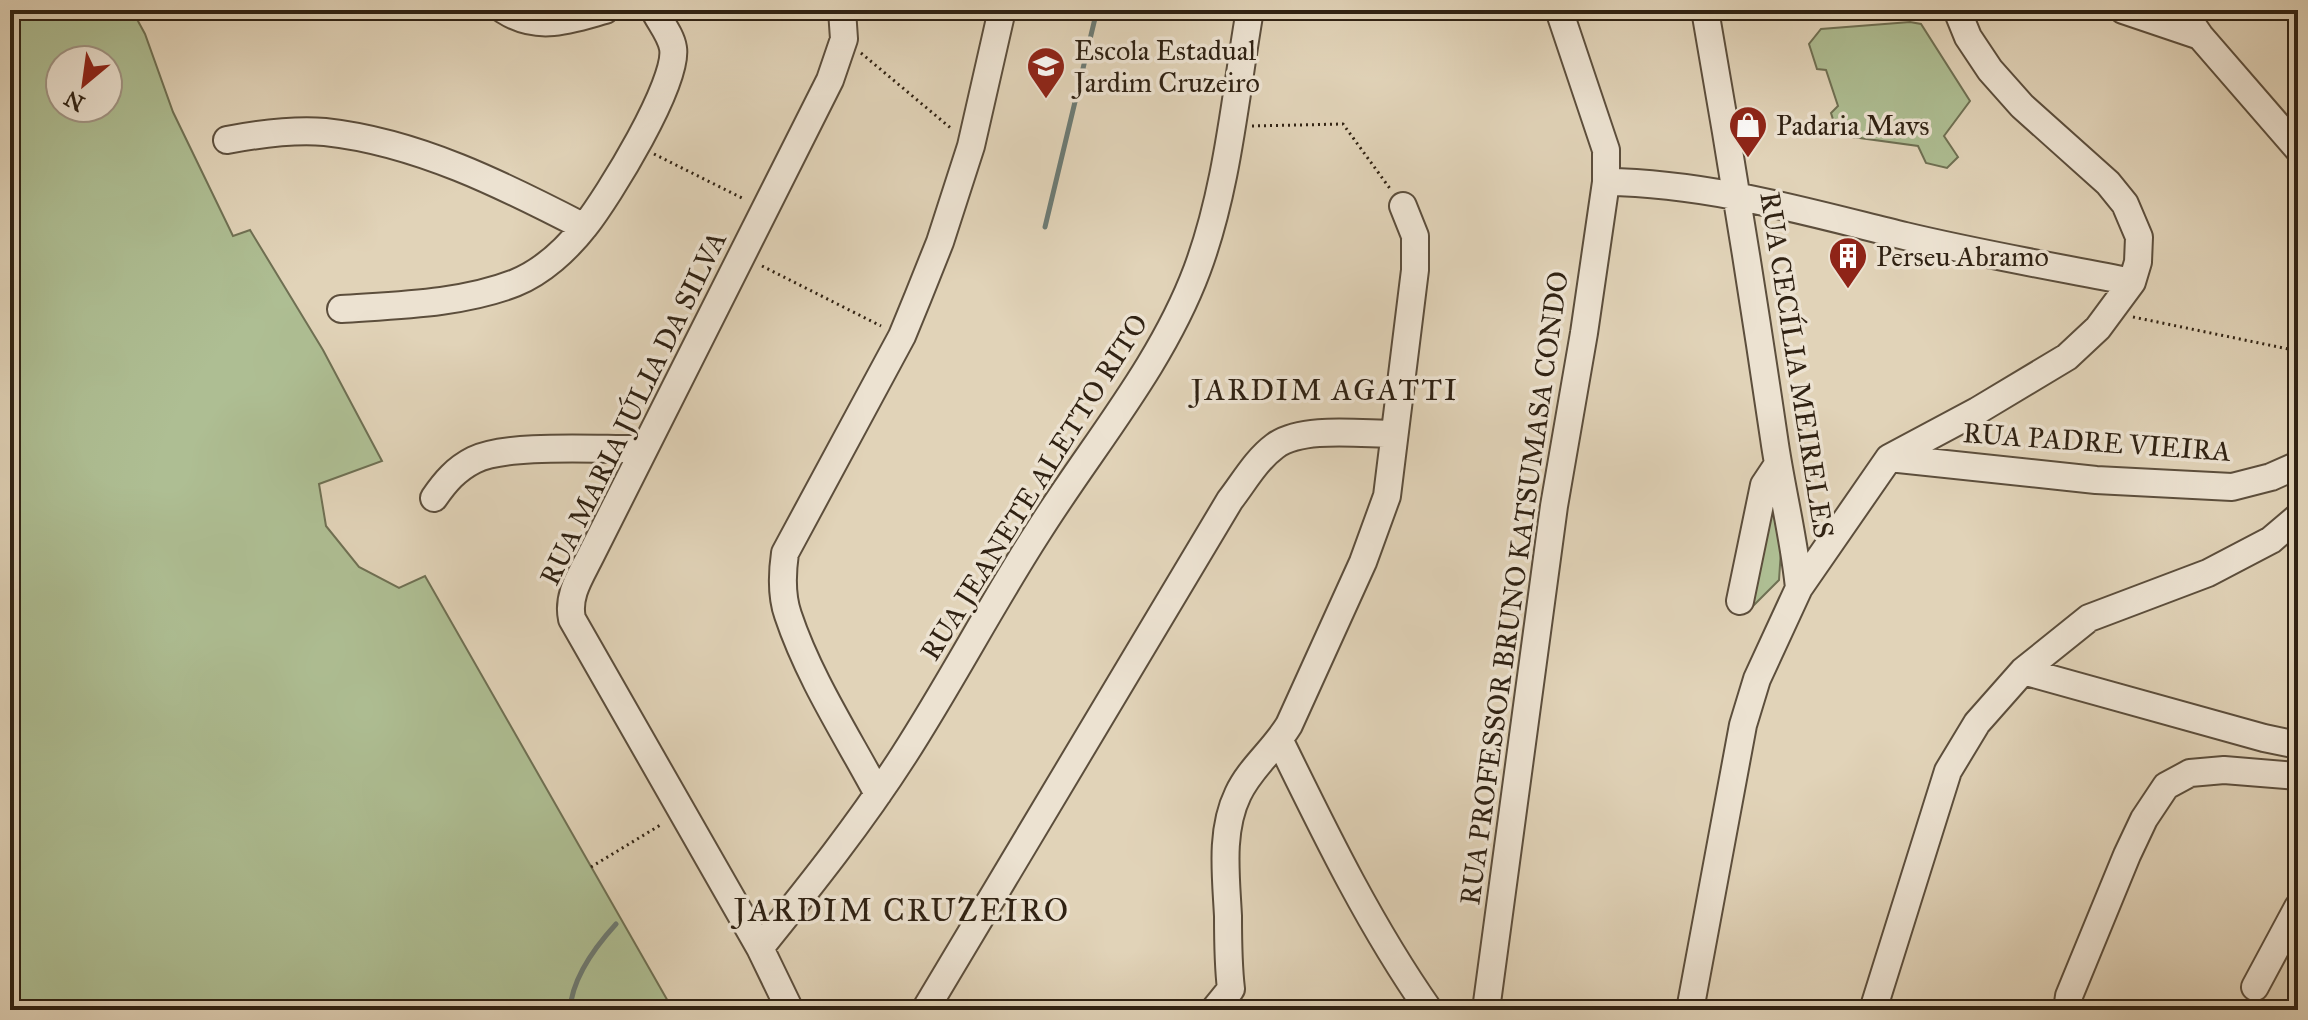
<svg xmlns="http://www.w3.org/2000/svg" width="2308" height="1020" font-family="'IM FELL Great Primer',serif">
<rect width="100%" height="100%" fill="#e1d3b8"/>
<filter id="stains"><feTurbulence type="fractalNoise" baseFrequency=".0025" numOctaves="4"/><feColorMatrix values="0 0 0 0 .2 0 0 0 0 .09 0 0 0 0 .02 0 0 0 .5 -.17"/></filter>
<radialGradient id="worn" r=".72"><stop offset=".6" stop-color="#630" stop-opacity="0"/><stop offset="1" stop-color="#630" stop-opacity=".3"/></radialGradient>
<path fill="#aebe93" stroke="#6f7053" stroke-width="2" fill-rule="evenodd" d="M10,10h122l13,24 28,78 60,124 17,-6 73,120 59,111 -63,23 7,42 33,41 40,21 26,-12 248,434h-663zM60,60h48v48h-48z
M1910,22l11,2 49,77 -26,35 14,21 -11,11 -21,-5 -8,-17 -80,-11 -7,-22 7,-7 -12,-36 -9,-1 -8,-25 12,-15z
M1761,509l12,2 8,39 -2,30 -27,27 -10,-5z"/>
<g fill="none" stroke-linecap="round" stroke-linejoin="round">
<path stroke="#6d7b74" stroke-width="5" d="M1045,227l52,-217
M570,1010c2,-32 25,-63 46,-86"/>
<g stroke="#5c4e3c" stroke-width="30">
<path id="minor" d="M504,10c34,22 65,10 101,0
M1705,10c25,142 48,285 69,428 7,50 20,99 25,150
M2123,10l77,26
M2182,10l18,26 98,113
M227,140c32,-6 66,-11 98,-8 92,10 178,53 259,95
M1606,182c102,1 201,30 299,54 75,18 151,31 227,46
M341,309c57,-4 120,-5 174,-26 27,-11 52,-34 70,-57 23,-29 94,-144 88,-178 -2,-13 -13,-26 -19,-38
M1889,458l207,22 136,7 39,-10 27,-12
M434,498c11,-16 22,-29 40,-38 34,-17 129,-10 170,-11
M1740,601l24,-116 14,-21
M2023,671l241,67 34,7
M1280,741c45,92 90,185 149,269
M878,794c-31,-58 -69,-116 -90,-179 -7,-20 -6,-41 -3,-62l117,-217 16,-39 22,-55 31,-96 31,-136
M760,948c51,-63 101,-126 144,-193 47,-73 87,-150 134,-223 54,-86 123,-166 159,-262 31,-83 38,-174 53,-260
M2255,987l43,-80
M790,1010l-30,-62 -188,-329c-5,-23 8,-42 18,-62l240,-477 14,-41 -2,-29
M925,1010l305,-510c14,-18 26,-40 45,-54 27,-20 86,-12 119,-12
M1214,1010l17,-21c-3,-25 -3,-49 -3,-73 -2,-40 -8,-85 10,-122 12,-26 36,-44 51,-69l74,-163 24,-66 28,-226v-34l-12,-30
M1486,1010l68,-504 30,-173 22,-151v-32l-47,-140
M1690,1010l53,-285 14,-46 42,-91 90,-130 88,-47 90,-54 31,-29 34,-46 6,-20 1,-25 -14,-33 -17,-21 -86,-77 -32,-36 -22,-33 -11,-27
M1873,1010l75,-239 29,-48 46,-52 66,-53 119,-45 63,-33 27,-23
M2067,1010l2,-14 58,-141 17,-36 22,-33 24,-13 34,-3 74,6"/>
</g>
<path stroke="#302213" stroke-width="3" stroke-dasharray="2 4" stroke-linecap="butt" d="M861,53l92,77
M1252,126l91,-2 48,66
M654,154l90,45
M762,266l119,60
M2133,317l165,34
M591,867l71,-43"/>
<use href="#minor" stroke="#ece2d1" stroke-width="26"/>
</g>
<defs>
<g id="school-pin" transform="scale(2)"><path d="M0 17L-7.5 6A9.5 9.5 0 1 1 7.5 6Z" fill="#8f2418" stroke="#ece2d1"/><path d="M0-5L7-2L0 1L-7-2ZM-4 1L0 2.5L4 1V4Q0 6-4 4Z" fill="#fff"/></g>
<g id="shop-pin" transform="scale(2)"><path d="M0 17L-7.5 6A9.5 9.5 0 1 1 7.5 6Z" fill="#8f2418" stroke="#ece2d1"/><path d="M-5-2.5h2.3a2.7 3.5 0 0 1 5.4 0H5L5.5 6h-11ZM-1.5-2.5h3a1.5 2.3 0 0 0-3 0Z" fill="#fff"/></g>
<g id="building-pin" transform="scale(2)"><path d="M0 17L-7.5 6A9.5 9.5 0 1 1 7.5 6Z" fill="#8f2418" stroke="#ece2d1"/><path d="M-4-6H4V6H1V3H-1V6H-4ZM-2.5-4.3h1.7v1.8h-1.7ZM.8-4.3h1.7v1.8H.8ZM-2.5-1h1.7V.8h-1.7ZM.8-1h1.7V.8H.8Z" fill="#fff"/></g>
</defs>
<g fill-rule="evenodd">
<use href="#school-pin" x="1046" y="66"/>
<use href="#shop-pin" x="1748" y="125"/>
<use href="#building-pin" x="1848" y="256"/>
</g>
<g text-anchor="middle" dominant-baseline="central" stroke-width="7" stroke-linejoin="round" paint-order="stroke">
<g font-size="28" fill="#302213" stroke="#ece2d1" text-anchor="start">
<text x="1074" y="50">Escola Estadual<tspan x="1074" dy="32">Jardim Cruzeiro</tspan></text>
<text x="1776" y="125">Padaria Mavs</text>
<text x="1876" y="256">Perseu Abramo</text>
</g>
<g font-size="28" fill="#302213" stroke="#ece2d1">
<text transform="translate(1797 365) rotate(81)">RUA CECÍLIA MEIRELES</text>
<text transform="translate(633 408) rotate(-64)">RUA MARIA JÚLIA DA SILVA</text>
<text transform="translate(2097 442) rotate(4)">RUA PADRE VIEIRA</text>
<text transform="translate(1034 487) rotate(-58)">RUA JEANETE ALETTO RITO</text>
<text transform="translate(1514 588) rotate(-82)">RUA PROFESSOR BRUNO KATSUMASA CONDO</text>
</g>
<g font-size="30" letter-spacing="2" fill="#302213" stroke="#ece2d1">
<text x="1325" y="390">JARDIM AGATTI</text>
</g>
<g font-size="32" letter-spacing="2" fill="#302213" stroke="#ece2d1">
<text x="902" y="910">JARDIM CRUZEIRO</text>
</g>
</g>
<rect width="2308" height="1020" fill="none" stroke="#e1d3b8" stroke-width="40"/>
<rect x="12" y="12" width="2284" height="996" fill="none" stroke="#302213" stroke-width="4"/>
<rect x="20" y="20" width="2268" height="980" fill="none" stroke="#302213" stroke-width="2"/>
<g transform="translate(84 84) rotate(209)"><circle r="38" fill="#ece2d1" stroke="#a19585" stroke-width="2"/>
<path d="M0-6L14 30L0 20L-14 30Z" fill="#8f2418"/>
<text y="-12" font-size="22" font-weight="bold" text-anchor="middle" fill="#302213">N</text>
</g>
<rect width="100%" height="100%" filter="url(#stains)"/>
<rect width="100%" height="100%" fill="url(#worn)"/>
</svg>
